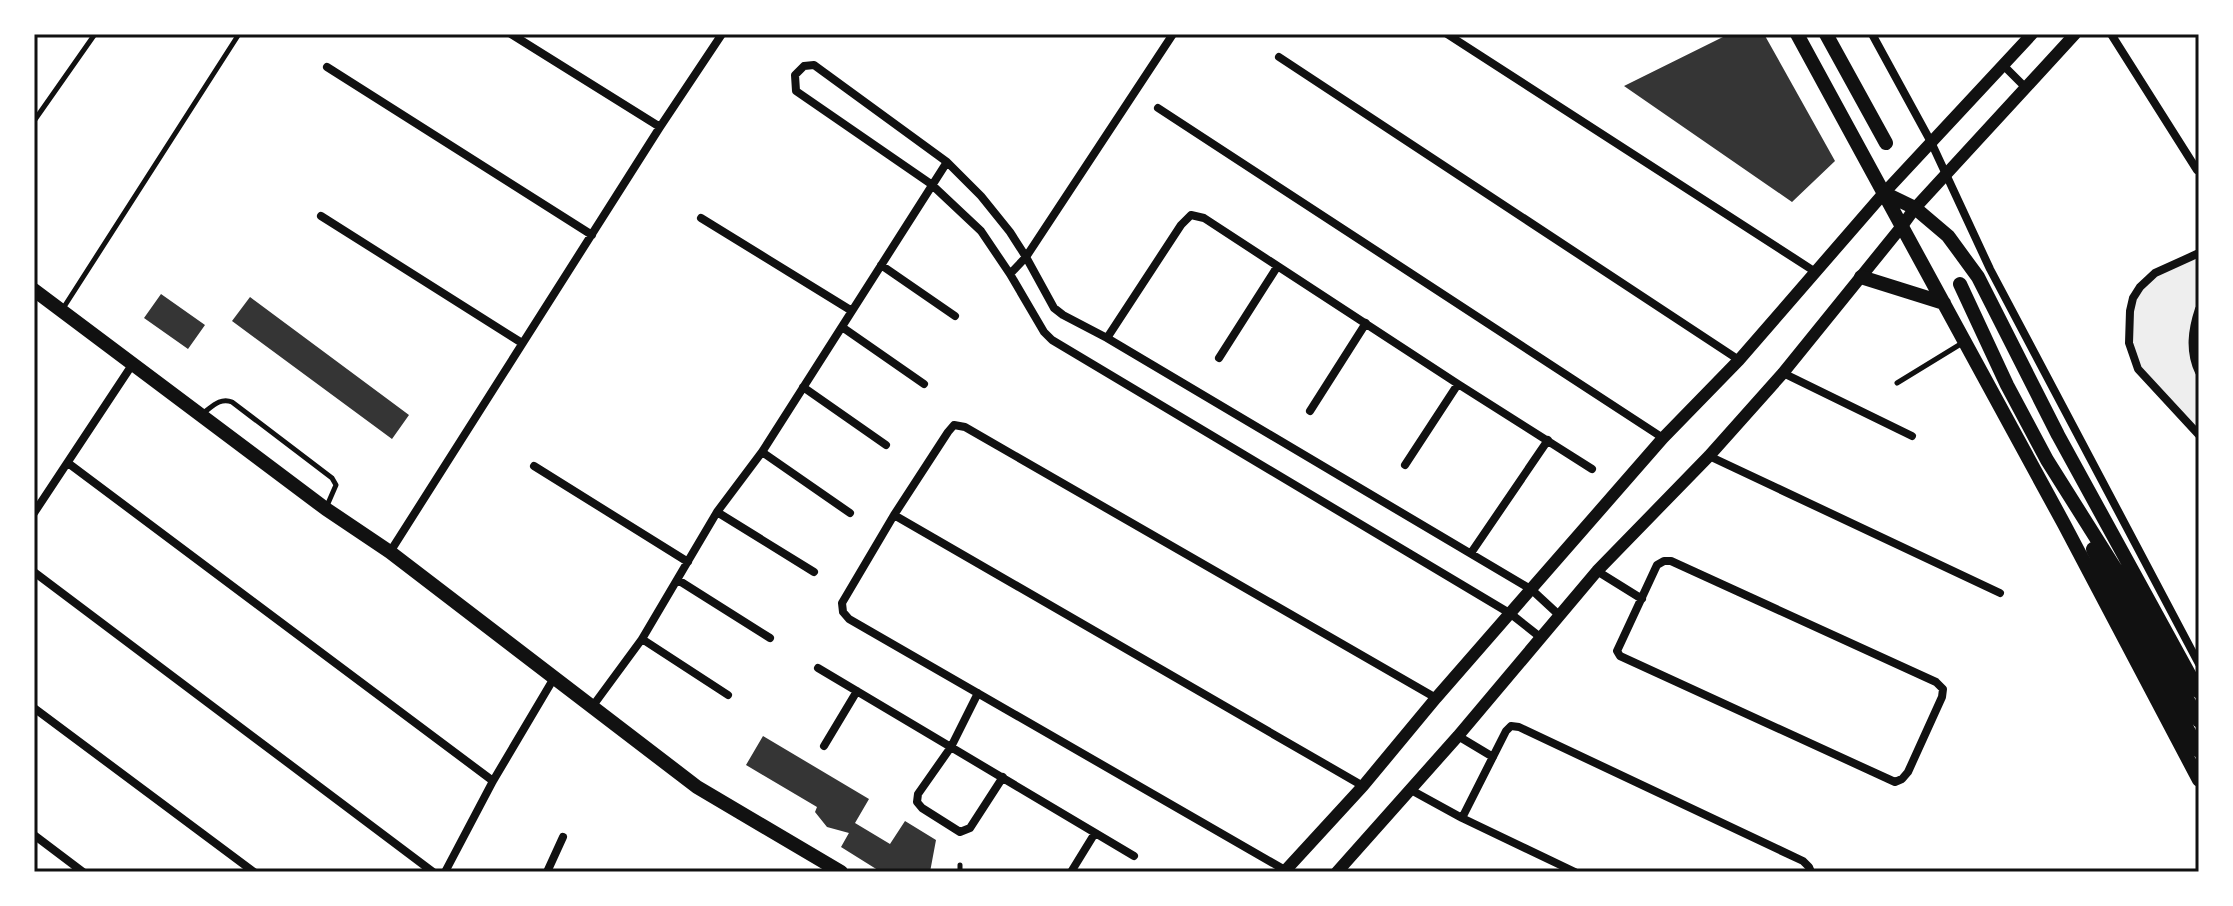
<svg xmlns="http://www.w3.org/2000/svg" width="2233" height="906" font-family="'DM Sans',sans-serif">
<rect width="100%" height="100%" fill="#fff"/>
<path fill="#eee" d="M2199,253v56l-6,20 6,43v63l-61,-66 -9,-26 4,-45 22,-25z"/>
<path fill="#353535" d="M1729,34h35l71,127 -43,41 -168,-116z
M161,294l44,31 -17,24 -44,-31z
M250,297l159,118 -17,24 -160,-118z
M763,736l106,63 -14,24 35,21 15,-23 31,19 -6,32h-49l-40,-25 13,-23 -5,9 -22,-6 -12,-15 2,-5 -71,-42z"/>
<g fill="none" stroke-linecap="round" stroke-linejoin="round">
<path stroke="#111" stroke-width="5" d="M34,121l61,-87
M62,310l177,-276
M1897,383l67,-41
M202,414c10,-7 18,-17 30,-12l100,76 4,7 -10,23
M960,865v7"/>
<path stroke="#111" stroke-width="8" d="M511,34l149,93
M1447,34l367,237
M1872,34l59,108 59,127 209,395
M2111,34l86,136
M1279,57l460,303
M2003,65l21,21
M327,67l265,168
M1158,108l505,330
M321,216l201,127
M701,218l151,93
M2199,253l-44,20 -15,14 -7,11 -3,13 -1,32 9,26 61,66
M881,265l74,51
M1010,274l16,-17 147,-223
M2199,309c-7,21 -10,42 0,63
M842,327l82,57
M1107,338l74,-113 10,-10 13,3 254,166 134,85
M1219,358l58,-91
M1783,373l129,63
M803,387l83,58
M1310,411l56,-88
M762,452l88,61
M1709,456l291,137
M68,463l425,318
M1405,465l53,-81
M534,466l154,96
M717,512l97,60
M34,513l98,-148
M894,515l469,271
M390,552l270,-425 62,-93
M1471,553l77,-113
M1664,561h7l265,121 7,7 -1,8 -34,75 -6,7 -7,3 -275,-126 -3,-5 40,-86z
M1597,571l45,28
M34,572l399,300
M678,580l92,58
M1540,637l-29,-23 -459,-274 -8,-8 -34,-58 -29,-43 -50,-47 -135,-93 -1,-16 9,-9 10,-1 133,97 34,34 29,36 16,25 28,51 9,7 44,23 425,252 27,25
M642,639l86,56
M818,668l316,188
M978,693l-27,54 -33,47 -1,8 5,6 38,24 10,-4 33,-51
M592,707l50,-68 75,-127 45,-60 185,-290
M34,708l220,164
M1458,736l35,21
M824,746l33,-55
M1411,790l51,28 113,54
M1462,818l44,-87 5,-5 8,1 284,134 6,6 2,5
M34,835l49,37
M1285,870l-436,-251 -6,-7 -1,-9 52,-88 54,-83 6,-7 11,2 471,271
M445,872l48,-91 61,-103
M547,872l16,-35
M1071,872l24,-39"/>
<path stroke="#111" stroke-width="12" d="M1284,872l79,-86 73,-88 227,-260 76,-78 145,-167 148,-159
M1337,872l121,-136 139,-165 112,-115 74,-83 119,-147 13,-18 160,-174"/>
<path stroke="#111" stroke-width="14" d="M1797,34l267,490 135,256
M1826,34l60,109
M1884,193l31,15 33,28 30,41 80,158 141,257
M1861,277l83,26
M1960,284l47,101 40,75 83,132 69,129
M34,290l292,219 64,43 307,235 144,85
M2093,549l106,202"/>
</g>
<rect width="2233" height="906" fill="none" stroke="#ffffff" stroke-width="72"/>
<rect x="36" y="36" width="2161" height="834" fill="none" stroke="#111" stroke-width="3"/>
</svg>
